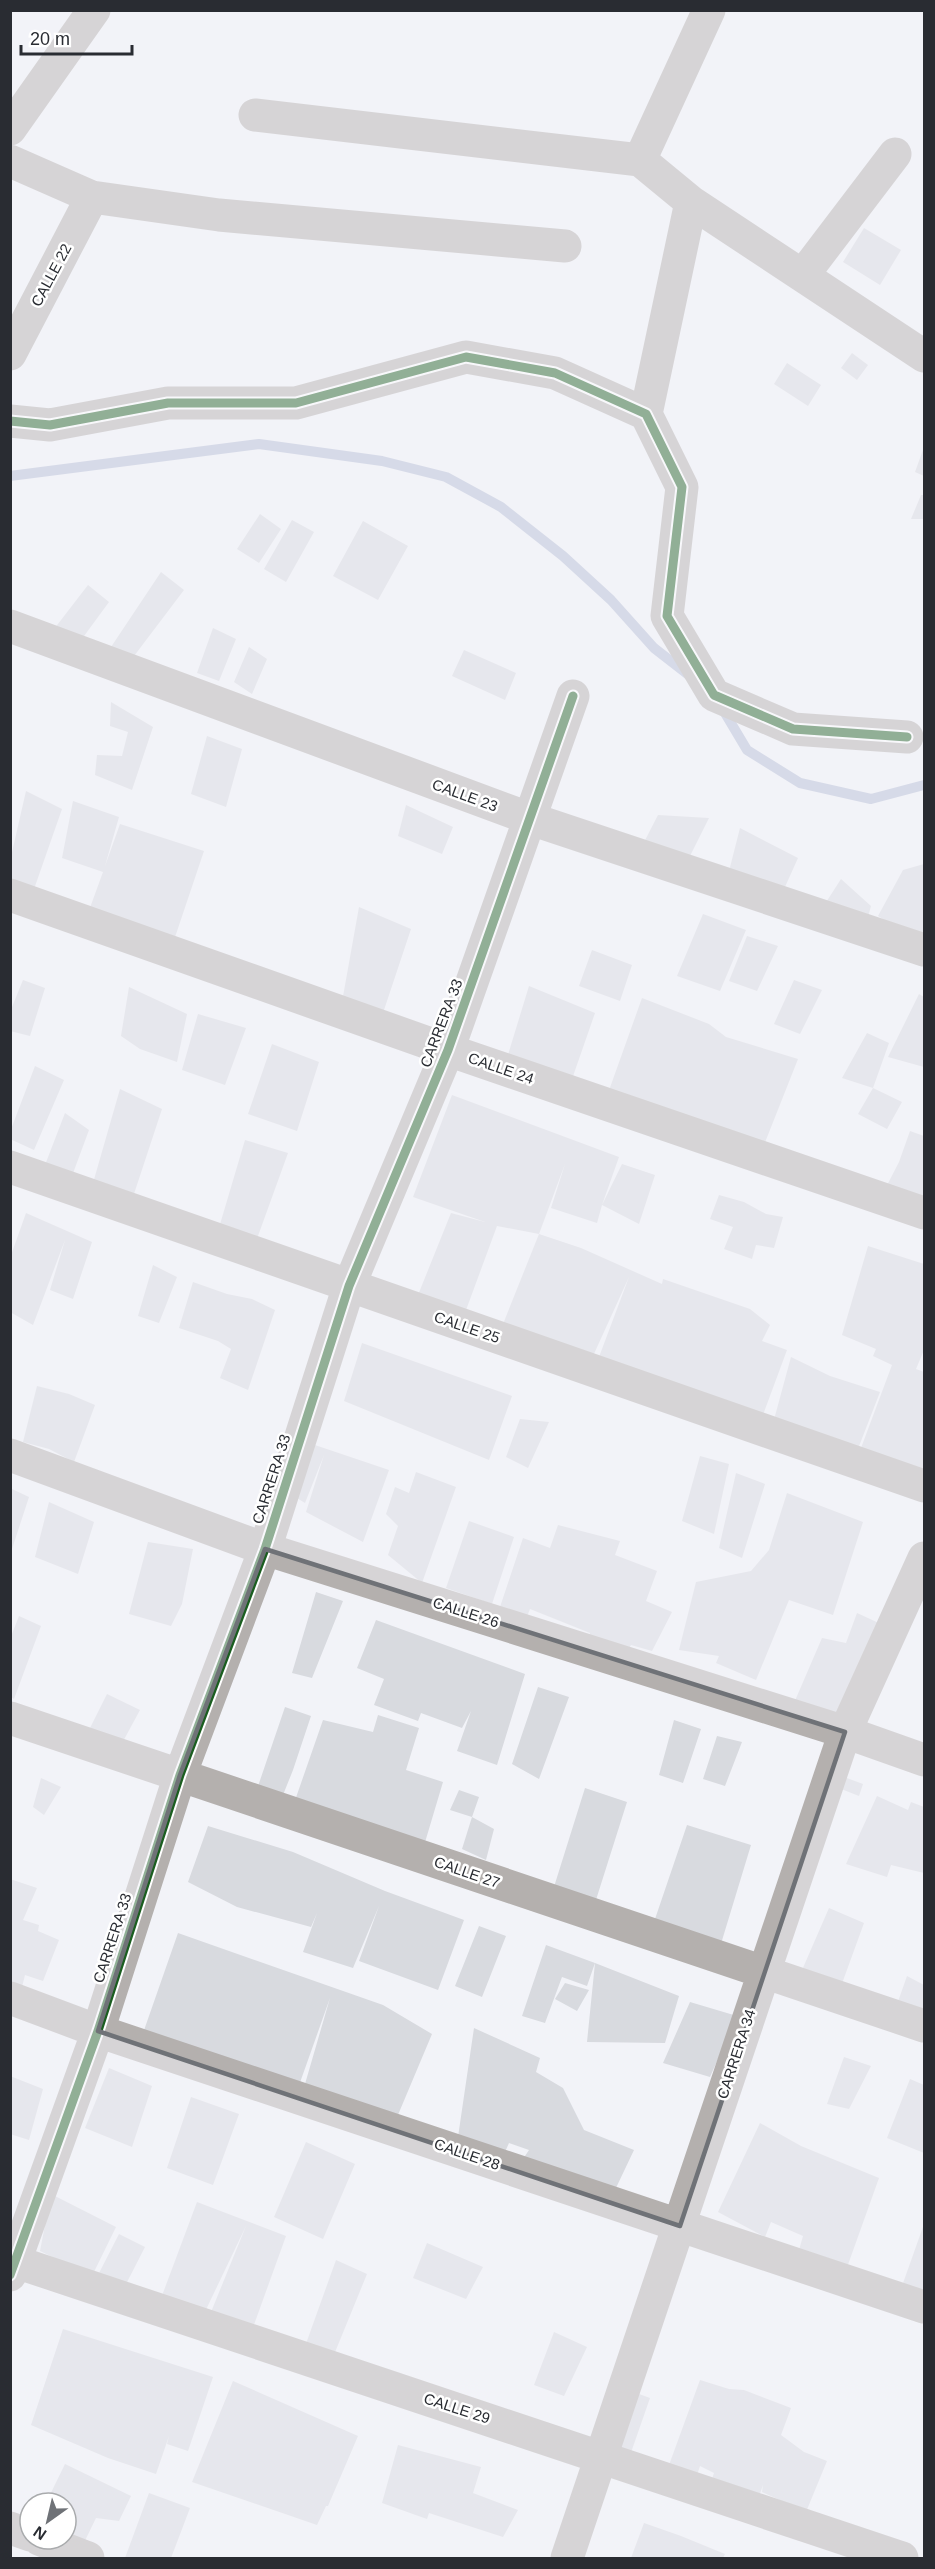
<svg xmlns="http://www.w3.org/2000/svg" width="935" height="2569" font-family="Arial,sans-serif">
<rect width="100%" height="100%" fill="#f2f3f8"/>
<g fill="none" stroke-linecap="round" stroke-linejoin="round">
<path stroke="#b4bdd5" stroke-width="10" d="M10,476l249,-32 123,17 64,16 55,30 62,49 48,44 43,48 36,28
M722,708l25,42 53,33 71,16 53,-14"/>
</g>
<path fill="#d8dadf" d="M864,228l37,22 -21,35 -37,-23z
M852,353l16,12 -11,15 -16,-12z
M787,363l34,22 -13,21 -34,-22z
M924,447v29l-9,-4z
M921,495h3v24h-13z
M260,514l21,15 -22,34 -22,-14z
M292,520l22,12 -28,50 -22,-13z
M363,521l45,25 -30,54 -45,-24z
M161,572l23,18 -56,74 -17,-17z
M88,585l21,17 -33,45 -25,-14z
M213,628l23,11 -17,42 -22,-8z
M249,647l18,12 -15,35 -18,-12z
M464,650l52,23 -11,27 -53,-24z
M111,702l42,25 -21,63 -37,-15 2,-20 25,1 6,-24 -18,-6z
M207,736l35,13 -16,58 -35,-13z
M26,791l36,18 -29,83 -23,-10v-21z
M73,801l46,16 -14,49 15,-42 84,27 -33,98 -84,-33 16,-44 -41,-14z
M406,805l47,22 -11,27 -44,-18z
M658,815l51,3 -24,48 -45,-16z
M740,828l58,30 -18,40 -53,-19z
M924,864v76l-1,4 -45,-28 25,-46z
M841,879l30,27 -6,22 -42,-21z
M359,907l52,22 -30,90 -39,-17z
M703,914l43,16 -26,61 -43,-15z
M747,936l31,10 -21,45 -28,-10z
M592,950l40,15 -12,36 -41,-15z
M23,980l22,8 -15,48 -20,-5v-19z
M794,980l28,10 -22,44 -26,-10z
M529,986l66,27 -24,69 -64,-24z
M129,987l58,27 -10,48 -37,-13 -19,-13z
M919,994l5,3v70l-36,-10z
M642,998l67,26 17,13 72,22 -36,91 -155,-54z
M198,1014l48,14 -21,57 -43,-15z
M867,1033l22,10 -16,45 -31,-10z
M272,1044l47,18 -22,69 -49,-17z
M35,1066l29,14 -30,70 -24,-11v-7z
M873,1088l29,14 -15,27 -29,-15z
M120,1089l42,20 -30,91 -39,-17z
M452,1095l167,62 -17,48 20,-41 33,11 -16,49 -37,-19 -5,18 -46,-15 14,-44 -26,70 -42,-8 -35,95 -44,-26 33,-82 34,9 -72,-25z
M65,1113l24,17 -17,46 -27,-11z
M910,1131l14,5v68l-42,-9 17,-33z
M245,1140l43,13 -34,94 -36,-16z
M719,1195l25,7 22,12 17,3 -9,31 -18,-3 -4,14 -28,-10 9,-22 -23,-8z
M26,1213l66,29 -19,57 -23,-9 15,-50 -32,85 -23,-13v-54z
M539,1234l42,14 81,36 1,-5 87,30 20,16 -8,16 25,9 -27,73 -161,-66 30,-80 -36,79 -92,-27z
M868,1246l56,18v86l-8,19 8,3v108l-63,-32 31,-83 -19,-9 3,-7 -34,-14z
M153,1265l24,12 -18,46 -21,-7z
M193,1282l34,12 25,5 23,11 -27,80 -28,-12 11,-29 -13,-8 -39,-13z
M362,1343l150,53 -23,64 -145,-59z
M791,1357l39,19 50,16 -24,62 -84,-27z
M37,1386l32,8 26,11 -21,57 -25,-13 -26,-7z
M520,1419l29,3 -21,46 -22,-11z
M309,1443l80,27 -26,72 -57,-30 18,-57 -19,48 -13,-8z
M700,1456l29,8 -15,70 -32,-13z
M416,1472l40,15 -34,96 -34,-28 10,-29 -12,-12 9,-27 14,6z
M736,1473l29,11 -23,74 -23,-10z
M12,1489l17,8 -18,55 -1,-60z
M787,1493l76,29 -30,93 -44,-15 -33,80 -40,-17 3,-7 -40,-6 17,-68 55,-11 18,-21z
M49,1502l45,20 -16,52 -43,-17z
M469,1521l45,16 -22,67 -46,-16z
M558,1525l62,16 -5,14 42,16 -11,30 26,11 -20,39 -21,-6 -3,5 -40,-11 2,-6 -60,-24 -4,10 -26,-12 23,-69 27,10z
M148,1542l45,7 -11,55 -11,22 -42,-12z
M316,1592l27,9 -31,77 -20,-5z
M857,1613l24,11 -33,99 -54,-20 28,-65 24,5z
M19,1616l22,10 -27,73 -4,-3v-57z
M376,1620l149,54 -28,91 -40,-14 14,-40 -9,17 -41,-15 -3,8 -44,-16 10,-26 -27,-11z
M538,1687l31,10 -30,82 -27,-15z
M107,1694l33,16 -20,37 -34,-11z
M285,1707l26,9 -18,54 -14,35 -24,-10z
M378,1715l41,13 -13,42 37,12 -20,67 -131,-40 31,-89 50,12z
M674,1720l27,9 -18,54 -24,-8z
M717,1736l25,6 -17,44 -22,-7z
M836,1774l27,10 -4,12 -28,-11z
M41,1778l20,9 -17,28 -11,-8z
M585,1788l42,14 -32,101 -42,-13z
M459,1790l20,7 -7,20 22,12 -8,31 -24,-11 10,-32 -22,-7z
M877,1796l31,14 3,-8 13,5v66l-33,-8 -4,12 -41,-13z
M687,1825l64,20 -31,102 -65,-28z
M208,1826l85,26 92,39 79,29 -26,70 -79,-29 20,-55 -26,62 -50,-16 14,-39 -6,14 -74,-20 -49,-25z
M10,1879l27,9 -14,32 16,5 -1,6 21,9 -16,41 -18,-6 -3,12 -12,-5z
M829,1908l35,15 -24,66 -41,-12z
M479,1926l27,10 -24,61 -27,-11z
M178,1933l205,72 49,29 -37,88 -90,-38 25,-86 -33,93 -155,-55z
M546,1945l49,18 -8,23 -25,-9 -17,46 -23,-7z
M595,1963l84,33 -14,47 -78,-1z
M907,1976l17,9v25h-29z
M565,1983l24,7 -12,21 -22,-12z
M690,2002l47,14 -27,61 -47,-14z
M474,2028l66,30 -4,14 27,16 21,42 50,20 -19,40 -92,-31 6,-9 -20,-7 -4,9 -47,-15z
M844,2057l27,9 -22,43 -22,-5z
M109,2068l43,18 -20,61 -47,-19z
M10,2076l33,13 -14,51 -19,-6z
M910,2079l14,6v68l-37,-15z
M191,2097l48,17 -26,71 -46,-17z
M760,2123l41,23 78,32 -34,95 -46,-23 4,-14 -32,-14 -6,15 -47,-25z
M306,2142l49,22 -32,75 -49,-22z
M51,2194l65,33 -24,49 -52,-25z
M197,2202l89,34 -35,97 -42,-16 37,-91 -44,92 -42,-17z
M924,2224v67l-22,-5z
M119,2234l26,13 -22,43 -26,-13z
M427,2243l56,24 -17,32 -53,-21z
M336,2260l31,14 -36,88 -28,-10z
M63,2329l150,48 -25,74 -21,-7 2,-8 -13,38 -48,-16 -77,-33z
M554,2332l33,15 -23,49 -30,-11z
M700,2380l29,9 15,1 47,18 -10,27 23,17 23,9 -21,51 -44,-20 1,-7 -7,20 -47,-17 5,-15 -14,-7 -4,12 -27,-13z
M233,2381l125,55 -30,70h-2l-9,19 -125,-43z
M628,2390l22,8 -23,66 -23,-9z
M398,2445l83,22 -8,26 45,17 -15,27 -74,-24 -2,6 -45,-16z
M65,2464l66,32 -12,25 -23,-3 -16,33 -14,-12v-36h-20z
M149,2493l41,15 -19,50h-46z
M644,2523l37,13 44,18 -2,4h-92z"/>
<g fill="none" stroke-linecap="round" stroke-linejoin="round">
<path stroke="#b4b0ae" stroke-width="33" d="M255,115l385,45 51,42 233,154
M10,129l84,-119
M640,160l69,-150
M10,161l82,36 127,18 346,31
M803,275l92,-121
M10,354l82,-157
M646,414l45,-212
M10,421l40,4 118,-22h128l170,-46 89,16 91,41 36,73 -15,129 47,79 79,34 114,8
M10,626l521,193 393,131
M10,895l438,155 476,163
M10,1167l914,319
M10,1455l255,94 580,183 79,28
M10,1718l914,308
M10,1998l88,33 826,276
M10,2260l892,298
M10,2275l88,-244 82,-256 85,-226 84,-263 99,-236 125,-354
M10,2528l20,7
M39,2539l49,19
M567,2558l278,-826 79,-174"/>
<g stroke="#fff" stroke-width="13">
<path id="cycleway" d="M10,421l40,4 118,-22h128l170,-46 89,16 91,41 36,73 -15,129 47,79 79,34 114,8
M10,2275l88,-244 82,-256 85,-226 84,-263 99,-236 125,-354"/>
</g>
<use href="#cycleway" stroke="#1b5e20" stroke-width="9"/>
</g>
<path d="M0 0H935V2569H0ZM265,1549l580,183 -165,494 -582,-195 82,-256z" fill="#f2f3f8" fill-opacity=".55" fill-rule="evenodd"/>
<path fill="none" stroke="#6f7277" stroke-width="4.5" stroke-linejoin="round" d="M265,1549l580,183 -165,494 -582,-195 82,-256z"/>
<g text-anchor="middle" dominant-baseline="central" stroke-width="5" stroke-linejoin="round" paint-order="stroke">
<g font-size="15" fill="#292c32" stroke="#fff">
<text transform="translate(51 275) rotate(-62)">CALLE 22</text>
<text transform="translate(465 795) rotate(20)">CALLE 23</text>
<text transform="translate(441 1023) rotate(-69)">CARRERA 33</text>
<text transform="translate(501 1068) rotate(19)">CALLE 24</text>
<text transform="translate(467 1327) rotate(19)">CALLE 25</text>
<text transform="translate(271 1479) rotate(-72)">CARRERA 33</text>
<text transform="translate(466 1612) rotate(18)">CALLE 26</text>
<text transform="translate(467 1872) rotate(19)">CALLE 27</text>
<text transform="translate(112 1938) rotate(-72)">CARRERA 33</text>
<text transform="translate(736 2054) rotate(-72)">CARRERA 34</text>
<text transform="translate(467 2154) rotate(19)">CALLE 28</text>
<text transform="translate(457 2408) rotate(18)">CALLE 29</text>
</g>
</g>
<rect width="935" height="2569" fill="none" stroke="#292c32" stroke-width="24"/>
<g transform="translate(48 2521) rotate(214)"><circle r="28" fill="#ffffff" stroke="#a9abad" stroke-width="1.5"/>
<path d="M0-4.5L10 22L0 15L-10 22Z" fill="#6f7277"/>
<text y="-9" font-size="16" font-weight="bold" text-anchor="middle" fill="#292c32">N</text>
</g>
<path d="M21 45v9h111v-9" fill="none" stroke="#292c32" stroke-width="3"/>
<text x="30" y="45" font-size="18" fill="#292c32" stroke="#ffffff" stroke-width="4.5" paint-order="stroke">20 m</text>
</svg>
